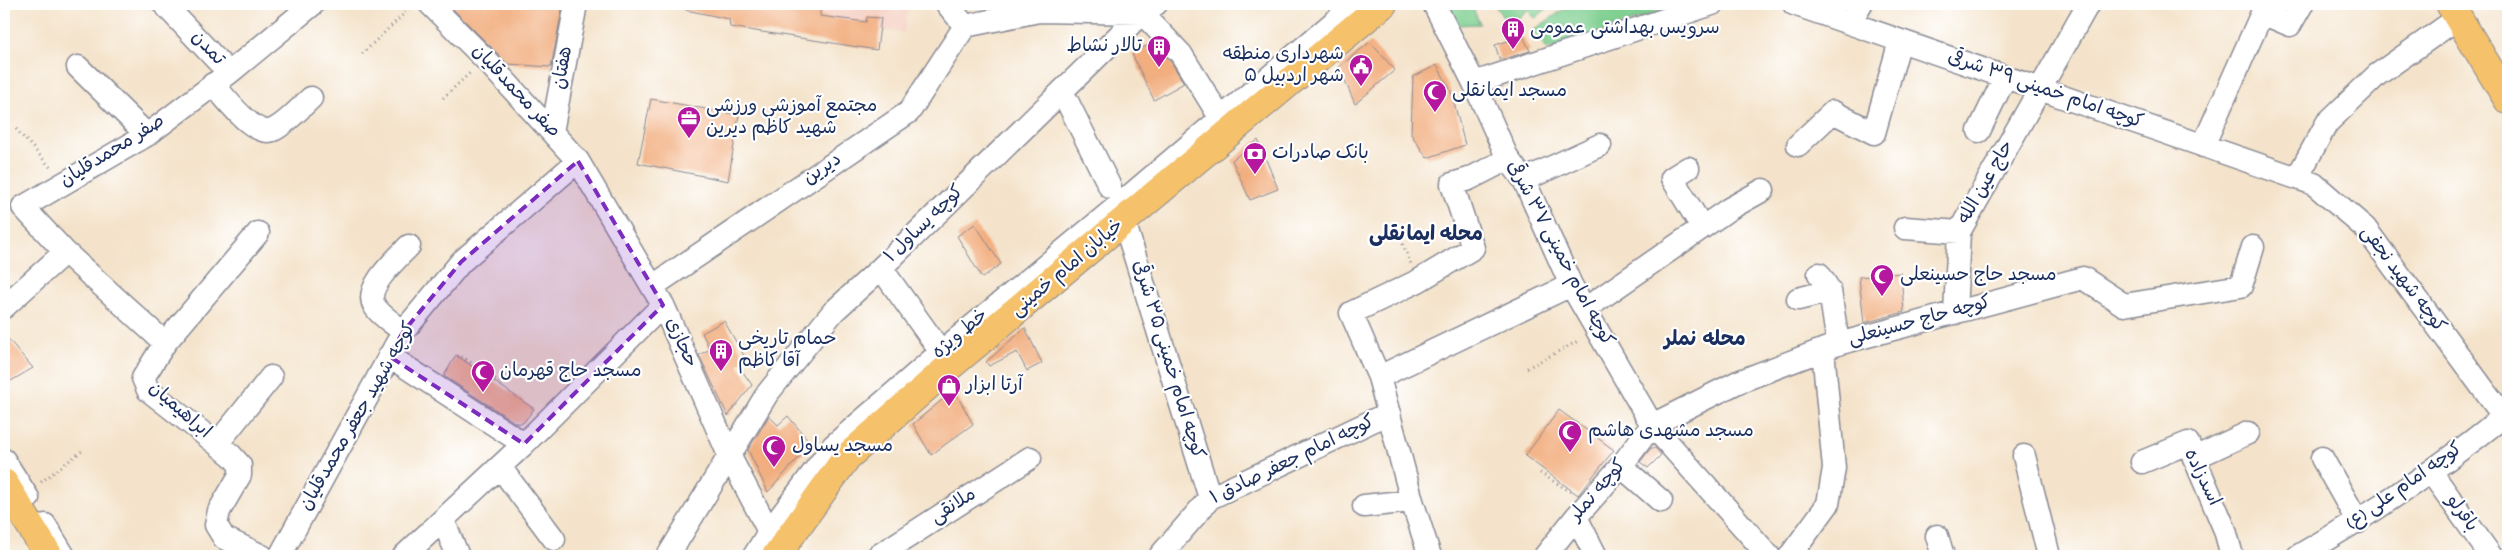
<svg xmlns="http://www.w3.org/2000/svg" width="2512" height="560" font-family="Dekko,'Playpen Sans Arabic',sans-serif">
<rect width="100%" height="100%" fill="#fff"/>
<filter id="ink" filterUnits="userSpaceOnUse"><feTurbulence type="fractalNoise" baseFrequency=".02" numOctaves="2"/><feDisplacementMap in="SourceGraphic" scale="10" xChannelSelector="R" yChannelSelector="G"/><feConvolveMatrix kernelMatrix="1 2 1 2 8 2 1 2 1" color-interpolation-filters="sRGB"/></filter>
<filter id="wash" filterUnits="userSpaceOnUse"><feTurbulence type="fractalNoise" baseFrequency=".0096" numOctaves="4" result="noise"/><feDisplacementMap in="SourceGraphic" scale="20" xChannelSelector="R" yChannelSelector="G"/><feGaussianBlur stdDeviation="1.12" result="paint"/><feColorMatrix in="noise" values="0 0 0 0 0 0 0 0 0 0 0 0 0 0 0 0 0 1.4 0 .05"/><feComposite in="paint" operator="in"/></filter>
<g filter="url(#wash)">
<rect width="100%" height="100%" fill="#f4e3ca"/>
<path fill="#f6d1c5" d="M655,4h253l-4,29 -24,-3 -3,20 -147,-23 -1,-8z"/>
<path fill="#7ecf90" stroke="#4c7f77" d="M1443,4h28l9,20 -26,1z
M1494,4h59l-18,14 -8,-8 -18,16z
M1572,4h111l-135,46 -16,-19z"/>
<g id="blocks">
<path fill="#f2ae7f" d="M448,4h115l-12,63 -43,-3z
M686,4h63l44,6 1,-6h27l-1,12 46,6 1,-5 14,1 -4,32 -147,-23 -1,-8 -43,-9z
M1523,36l7,15 -30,9 -5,-15z
M1370,42l25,28 -40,34 -16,-37z
M1154,45l17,17 13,21 -30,17 -22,-46 14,-8z
M1437,65l14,26 14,54 -38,13 -16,-24 2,-57z
M651,99l88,16 -11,66 -90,-18z
M1258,140l20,49 -28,11 -18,-40z
M975,224l26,40 -19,14 -25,-42z
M1901,273l3,39 -40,11 -5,-46z
M724,321l22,38 -8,6 14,20 -24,31 -29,-61 11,-6 -8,-16z
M1025,328l17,35 -15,8 -10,-19 -28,14 -3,-4z
M4,334l29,34 -29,17z
M456,355l78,54 -11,14h-7l-72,-47z
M954,390l19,34 -42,31 -18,-31z
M1559,410l55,40 -36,45 -53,-39z
M769,416l9,9 10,-9 23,28 -43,48 -20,-42z
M1651,448h4l6,7 -13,13 -8,-6z"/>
</g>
</g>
<g filter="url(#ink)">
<use href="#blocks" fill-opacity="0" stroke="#888994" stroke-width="1"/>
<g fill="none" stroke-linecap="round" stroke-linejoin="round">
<g stroke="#888994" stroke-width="25">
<path id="minor" d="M164,4l65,69
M430,4l55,55 93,102 85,144 66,150 46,88
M947,4l18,22
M1137,4l5,9 39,41 47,76
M1434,4l40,79 34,76 16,21 47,105 81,140 117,131
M1794,4l503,174
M2458,18l-81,57 -50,48 -30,55 17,6 51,44 139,189
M1849,23l12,-19
M965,26l74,-15 103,2
M78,67l69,68
M1474,83l238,-79
M213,84c13,14 42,56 62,45 13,-7 25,-21 36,-31
M1062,91l48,96
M1979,131l26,-54
M552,132l24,-128
M1798,145l35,-33 41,21 26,-92
M2203,146l59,-133 28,12 12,-21
M1688,168l-16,10 30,49
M1524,180l76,-35
M1119,205l91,293
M1905,228l54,4
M258,233l-93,110 -22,35 5,12 83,65 9,10v10l-21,36 -3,14 8,13 38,18
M881,268l60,84
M1819,274l11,17 8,53
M653,286l256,-174 56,-86
M1798,299l32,-8
M4,307l61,-55
M1585,309l144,-100 34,-19
M1955,313l4,-81 129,-228
M403,332c-8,-8 -24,-17 -29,-27 -10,-18 23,-46 35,-59
M165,343l-100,-91 -42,-45 124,-72 82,-62 84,-69
M389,356l135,88
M1379,377l192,-92
M217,444l54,-67
M2024,456l25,100
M2194,458l54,-25
M2322,458l36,64
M4,460l24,38
M2142,462l46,-19 37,87 7,26
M1621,466l40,35
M500,467l54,72
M2431,472l60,84
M1364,506l48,-5
M1576,517l20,39
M443,520l15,36
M45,525l19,31
M1937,536l6,20
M280,556l123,-224 58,-70 117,-101
M404,556l120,-112 139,-139
M668,556l99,-162 66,-82 48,-44 261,-255 14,-9
M754,556l15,-24 64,-86 108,-94 178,-147 236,-201
M878,556l152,-98
M1160,556l50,-58 179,-85
M1430,556l-18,-55 -33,-124 -28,-64 67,-32 55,-33 -21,-64 17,-5 39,-20
M1545,556l31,-39 45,-51 31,-41 86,-43 100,-38 245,-66 41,27 117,-19 12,-39
M1790,556l38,-52 6,-36 -11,-118
M2298,556c74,-42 144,-90 210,-143"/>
</g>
<g stroke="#888994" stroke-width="30">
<path id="major" d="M2450,4l58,96
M4,483l45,73
M776,556l71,-99 103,-91 433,-362"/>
</g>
<path stroke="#888994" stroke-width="3" stroke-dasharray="1 4" stroke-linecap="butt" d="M362,54l50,-48
M443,98l29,-27
M16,129l36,40
M1397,230l14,34
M458,357l2,-2 39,27
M1527,368l53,-28
M1540,473l31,19
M41,482l41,-31"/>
<use href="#minor" stroke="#fff" stroke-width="22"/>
<use href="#major" stroke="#f5c16b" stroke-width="28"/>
</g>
</g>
<path fill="#7b2cbf" fill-opacity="0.2" stroke="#7b2cbf" stroke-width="4" stroke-dasharray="10 6" stroke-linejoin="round" d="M578,161l85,144 -139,139 -135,-88 14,-24 58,-70z"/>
<defs>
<g id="building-pin" transform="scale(1.25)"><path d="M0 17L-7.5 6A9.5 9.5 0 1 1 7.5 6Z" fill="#b5179e" stroke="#fff"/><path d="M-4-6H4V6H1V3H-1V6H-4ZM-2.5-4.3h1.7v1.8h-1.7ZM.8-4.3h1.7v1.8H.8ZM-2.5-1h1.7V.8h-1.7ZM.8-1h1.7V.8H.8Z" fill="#fff"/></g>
<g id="civic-pin" transform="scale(1.25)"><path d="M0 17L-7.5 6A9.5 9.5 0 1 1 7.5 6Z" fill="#b5179e" stroke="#fff"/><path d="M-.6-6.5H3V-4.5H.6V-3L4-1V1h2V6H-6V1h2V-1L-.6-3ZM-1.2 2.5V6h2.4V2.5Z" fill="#fff"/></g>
<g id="mosque-pin" transform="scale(1.25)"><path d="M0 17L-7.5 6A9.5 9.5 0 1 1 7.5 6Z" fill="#b5179e" stroke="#fff"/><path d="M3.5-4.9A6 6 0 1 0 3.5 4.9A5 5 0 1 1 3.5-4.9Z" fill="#fff"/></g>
<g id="office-pin" transform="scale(1.25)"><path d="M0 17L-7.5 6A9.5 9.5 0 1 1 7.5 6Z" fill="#b5179e" stroke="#fff"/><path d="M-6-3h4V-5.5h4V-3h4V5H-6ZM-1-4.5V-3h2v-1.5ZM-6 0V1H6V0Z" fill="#fff"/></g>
<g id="bank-pin" transform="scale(1.25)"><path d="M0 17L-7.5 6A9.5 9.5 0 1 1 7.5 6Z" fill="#b5179e" stroke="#fff"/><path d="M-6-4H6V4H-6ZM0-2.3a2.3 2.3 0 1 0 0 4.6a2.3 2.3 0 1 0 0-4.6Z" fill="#fff"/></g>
<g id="shop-pin" transform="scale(1.25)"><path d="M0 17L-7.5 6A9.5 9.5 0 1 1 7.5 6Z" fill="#b5179e" stroke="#fff"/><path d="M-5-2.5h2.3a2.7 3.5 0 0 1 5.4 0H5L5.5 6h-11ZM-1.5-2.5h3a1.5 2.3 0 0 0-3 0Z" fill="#fff"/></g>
</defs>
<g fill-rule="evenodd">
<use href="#building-pin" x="1513" y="29"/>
<use href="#building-pin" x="1159" y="47"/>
<use href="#civic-pin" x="1361" y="66"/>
<use href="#mosque-pin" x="1435" y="92"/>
<use href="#office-pin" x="689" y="118"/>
<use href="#bank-pin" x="1255" y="154"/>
<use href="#mosque-pin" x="1882" y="276"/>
<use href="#building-pin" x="721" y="351"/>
<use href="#mosque-pin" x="483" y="372"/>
<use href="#shop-pin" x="949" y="386"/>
<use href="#mosque-pin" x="1570" y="432"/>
<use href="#mosque-pin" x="774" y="447"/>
</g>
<g text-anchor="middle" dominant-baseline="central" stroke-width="4.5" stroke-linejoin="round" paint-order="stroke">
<g font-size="19" fill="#1b2f5e" stroke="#fff" text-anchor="start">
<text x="1530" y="29">سرویس بهداشتی عمومی</text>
<text x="1142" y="47" text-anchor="end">تالار نشاط</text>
<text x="1344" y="55" text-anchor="end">شهرداری منطقه<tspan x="1344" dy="22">۵ شهر اردبیل</tspan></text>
<text x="1452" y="92">مسجد ایمانقلی</text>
<text x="706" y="107">مجتمع آموزشی ورزشی<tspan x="706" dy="22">شهید کاظم دیرین</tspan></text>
<text x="1272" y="154">بانک صادرات</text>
<text x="1900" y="276">مسجد حاج حسینعلی</text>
<text x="738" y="340">حمام تاریخی<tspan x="738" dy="22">آقا کاظم</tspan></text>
<text x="500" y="372">مسجد حاج قهرمان</text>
<text x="966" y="386">آرتا ابزار</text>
<text x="1588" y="432">مسجد مشهدی هاشم</text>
<text x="792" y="447">مسجد یساول</text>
</g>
<g font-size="19" fill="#1b2f5e" stroke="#fff">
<text transform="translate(207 49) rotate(47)">تمدن</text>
<text transform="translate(564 68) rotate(-80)">هفتان</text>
<text transform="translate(2045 91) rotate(19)">کوچه امام خمینی ۳۹ شرقی</text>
<text transform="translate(515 92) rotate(47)">صفر محمدقلیان</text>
<text transform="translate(113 152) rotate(-32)">صفر محمدقلیان</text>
<text transform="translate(823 170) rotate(-34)">دیرین</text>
<text transform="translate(1987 183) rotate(-60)">حاج عین الله</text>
<text transform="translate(925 225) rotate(-44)">کوچه یساول ۱</text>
<text transform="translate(1559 254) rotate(62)">کوچه امام خمینی ۳۷ شرقی</text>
<text transform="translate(1068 269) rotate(-40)">خیابان امام خمینی</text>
<text transform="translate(2402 280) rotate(53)">کوچه شهید نجفی</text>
<text transform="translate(1920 322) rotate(-15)">کوچه حاج حسینعلی</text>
<text transform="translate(961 335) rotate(-40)">خط ویژه</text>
<text transform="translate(680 343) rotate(66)">حجازی</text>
<text transform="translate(1167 360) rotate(73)">کوچه امام خمینی ۳۵ شرقی</text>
<text transform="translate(179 411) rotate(41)">ابراهیمیان</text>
<text transform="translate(359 417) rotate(-60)">کوچه شهید جعفر محمدقلیان</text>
<text transform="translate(1293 461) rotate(-26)">کوچه امام جعفر صادق ۱</text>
<text transform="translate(2201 478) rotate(64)">اسدزاده</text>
<text transform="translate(2405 487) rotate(-35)">کوچه امام علی (ع)</text>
<text transform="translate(1599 491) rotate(-49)">کوچه نملر</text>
<text transform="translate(954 507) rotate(-33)">ملانقی</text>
<text transform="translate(2461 514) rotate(55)">باقرلو</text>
</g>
<g font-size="20" font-weight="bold" fill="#1b2f5e" stroke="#fff">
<text x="1426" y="236">محله ایمانقلی</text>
<text x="1705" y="341">محله نملر</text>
</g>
</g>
<rect width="2512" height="560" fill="none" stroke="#fff" stroke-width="20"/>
</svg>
